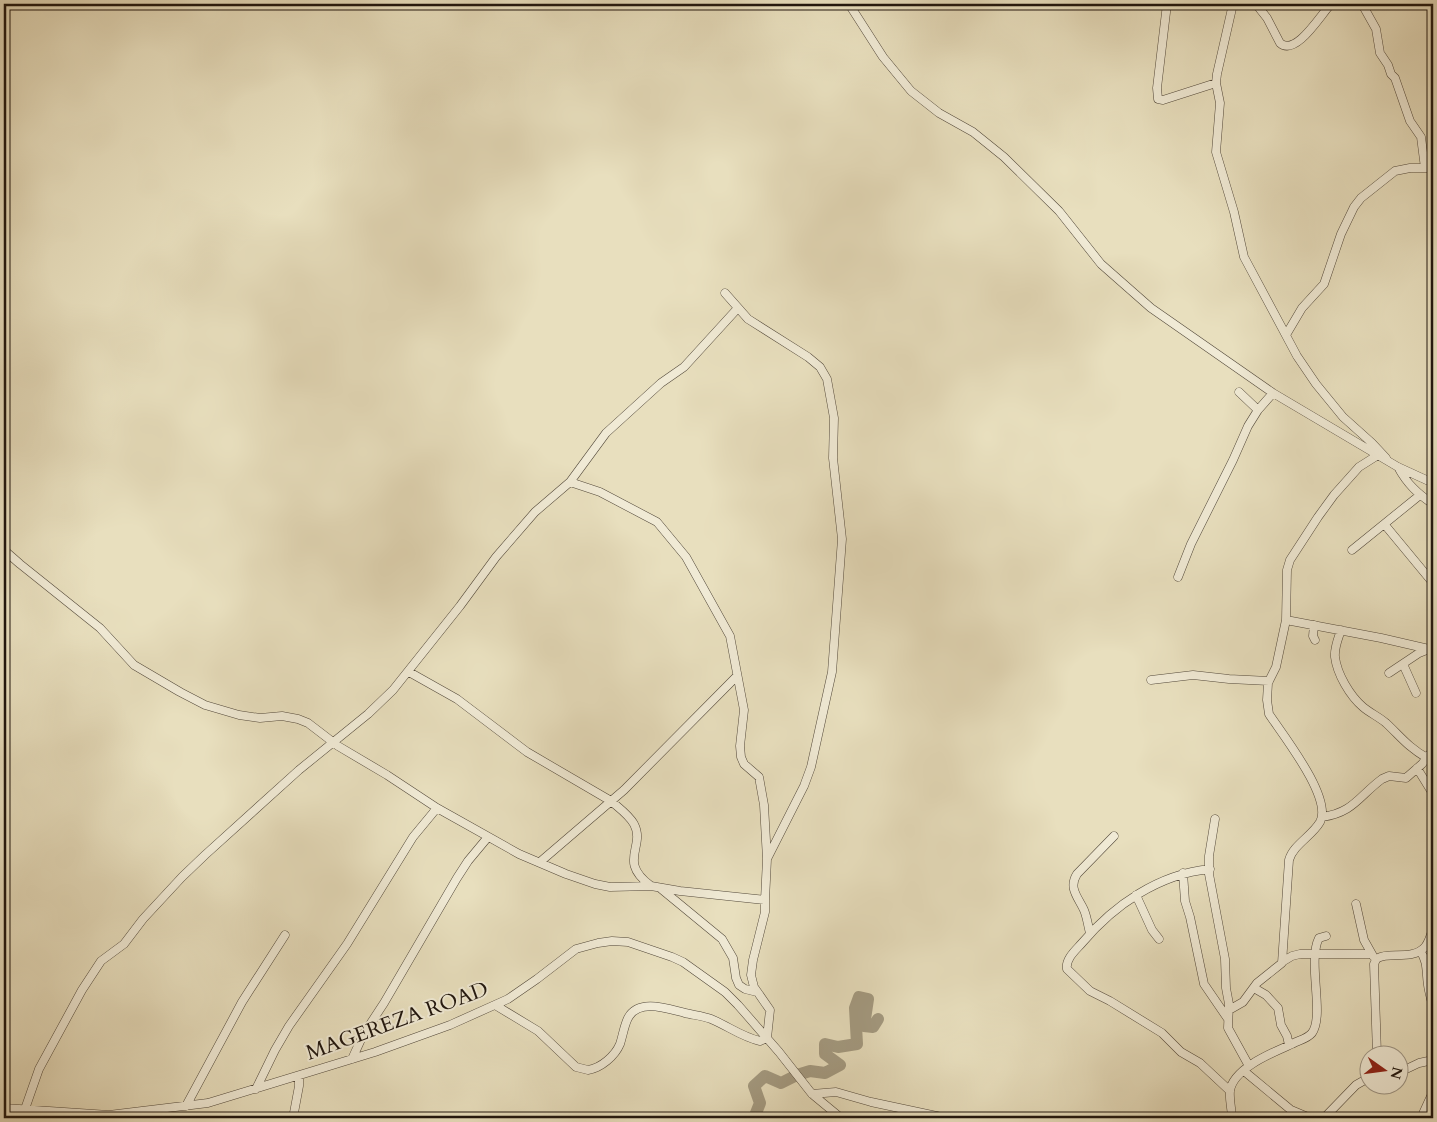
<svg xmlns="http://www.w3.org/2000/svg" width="1437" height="1122" font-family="Cardo,serif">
<rect width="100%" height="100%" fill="#e8dfbe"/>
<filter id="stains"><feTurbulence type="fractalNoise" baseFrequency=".004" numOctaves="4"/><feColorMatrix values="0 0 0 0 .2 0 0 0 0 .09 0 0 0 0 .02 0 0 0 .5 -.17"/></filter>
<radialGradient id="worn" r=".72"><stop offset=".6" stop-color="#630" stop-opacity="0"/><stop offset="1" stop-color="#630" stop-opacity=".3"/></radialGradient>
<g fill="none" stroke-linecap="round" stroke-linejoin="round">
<path stroke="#a49b82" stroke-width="12" d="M754,1118l6,-15 -6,-17 11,-10 16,7 16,-8 13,-4 15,2 15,-8 -15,-11v-10l13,3 19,-3 -2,-36 4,-11 9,2 -4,27 9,1 5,-8"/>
<g stroke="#52483a" stroke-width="9">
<path id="minor" d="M849,4l34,53 28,34 28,22 34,19 31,25 55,54 42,53 50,44 122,85 125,74 35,16
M1167,4l-10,84 1,11 5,1 53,-17
M1233,4l-16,70 -1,9 4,20 -4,49 18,60 10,45 53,99 19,28 27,33 29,26 14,15
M1256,4l11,14 13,25c16,14 41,-29 51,-39
M1362,4l14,25 4,24 8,12 3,9 4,4 15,43 11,16 4,31
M725,293l23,26 60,38 12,10 7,12 7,39 -1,40 9,81 -10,133 -21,95 -7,19 -36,71
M1286,335l16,-27 22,-24 17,-50 13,-27 7,-9 34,-27 15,-3h23
M1239,392l19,18
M1398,467c9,17 20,27 35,37
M1385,525l48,58
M4,550l16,14 80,64 34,37 46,27 25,13 34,10 21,3 22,-2 16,3 10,4 30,23 49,29 50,33 82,46 47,20 29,10 15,3 41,-1 29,5 85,9
M1352,550l68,-55
M1178,577l13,-33 42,-84 15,-34 10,-16 15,-17
M1286,620l95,18 52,12
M1314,625l-1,11 2,4
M1341,630c-3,9 -7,18 -6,27 2,17 15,39 28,50 7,6 16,10 23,16 15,14 22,24 41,35
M1403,664l13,29
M409,672l48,27 70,53 84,49c8,7 18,14 23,23 12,23 -17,37 17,62
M1389,673l30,-20 10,-4
M1151,680l42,-5 36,4 40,2
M1417,768l16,26
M1322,817c31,-4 37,-21 60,-38l7,-3 17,2 16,-14 11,-14
M1215,819l-6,37v18l16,85 1,29 3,16 -1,24 21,38
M540,862l84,-72 113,-114
M1210,869c-51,5 -96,36 -128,74 -6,7 -17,16 -15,26l23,22 20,10 52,32 19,19 19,11 30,28
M1183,873l2,28 5,16 14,67 24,35
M660,888l62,51 11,19 3,20 3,7 6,4 12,3
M1136,895l16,35 7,9
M1356,904l8,36 9,16
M1090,933c-2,-7 -3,-16 -6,-23 -6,-13 -16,-22 -7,-36l37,-38
M1420,951c8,10 6,22 8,34 1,8 4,16 5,24
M1282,962l10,-6 8,-2h70
M1254,988l12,7 12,13 3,17 6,11 2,9
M495,1005l43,26 38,36 12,3c13,-2 27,-14 32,-26 3,-9 4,-18 8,-26 11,-20 40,-9 57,-5 8,2 18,3 26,6 17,7 31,18 49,22l7,-3 3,-28 -16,-23 -3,-12 2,-15 12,-48v-12l2,-41 -3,-54 -5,-28 -15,-13 -3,-7 -1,-11 4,-36 -14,-74 -44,-79 -29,-35 -57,-30 -30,-10
M1229,1010l14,-8 14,-19 25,-20 7,-103c4,-15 23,-24 31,-38 13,-24 -38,-88 -51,-108l-2,-14 1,-17 8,-16 10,-47 1,-50 3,-10 28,-43 16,-22 25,-28 19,-12
M1377,1054l-3,-90c1,-2 2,-5 4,-6 11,-7 34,3 47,-11 4,-5 6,-12 8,-19
M352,1059l11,-24 21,-32 73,-125 11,-17 20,-24
M1244,1071l47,39 19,8
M1400,1072l19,-9 14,-3
M256,1089l19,-39 14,-24 58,-82 66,-107 24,-29
M812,1094l24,-2 35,10 75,16
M186,1106l56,-104 43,-67
M4,1108l105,7 99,-12 167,-51 75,-27 58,-26 29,-20 39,-30 22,-6 14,-2 16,1 44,15 11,5 42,30 13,13 41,47 33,42 29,24
M25,1109l14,-40 43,-79 19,-29 23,-17 19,-25 39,-42 23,-22 94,-85 69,-56 25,-24 67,-84 36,-49 39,-45 35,-30 36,-49 55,-50 23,-16 53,-58
M293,1118l6,-32v-10
M1232,1118c0,-8 -3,-18 -2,-27 3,-23 44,-39 62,-47 7,-4 15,-5 20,-11 13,-18 -5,-72 7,-95l7,-2
M1324,1118l32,-33 14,-8
M1421,1118l12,-26"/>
</g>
<use href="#minor" stroke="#f0ead5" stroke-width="8"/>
</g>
<g text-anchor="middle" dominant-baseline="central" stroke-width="4" stroke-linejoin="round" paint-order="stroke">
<g font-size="21" fill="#20160e" stroke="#f0ead5">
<text transform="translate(397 1021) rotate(-20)">MAGEREZA ROAD</text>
</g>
</g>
<rect width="1437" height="1122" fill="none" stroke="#e8dfbe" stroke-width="20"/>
<rect x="5" y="5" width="1427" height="1112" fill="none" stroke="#20160e" stroke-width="2.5"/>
<rect x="10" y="10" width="1417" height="1102" fill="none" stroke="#20160e"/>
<g transform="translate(1384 1070) rotate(104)"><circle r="24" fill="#f0ead5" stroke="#9d9585"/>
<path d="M0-4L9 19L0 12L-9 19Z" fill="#8f2418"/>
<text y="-8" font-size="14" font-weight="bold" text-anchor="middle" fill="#20160e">N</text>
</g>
<rect width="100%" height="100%" filter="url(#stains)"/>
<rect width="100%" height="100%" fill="url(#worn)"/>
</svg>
